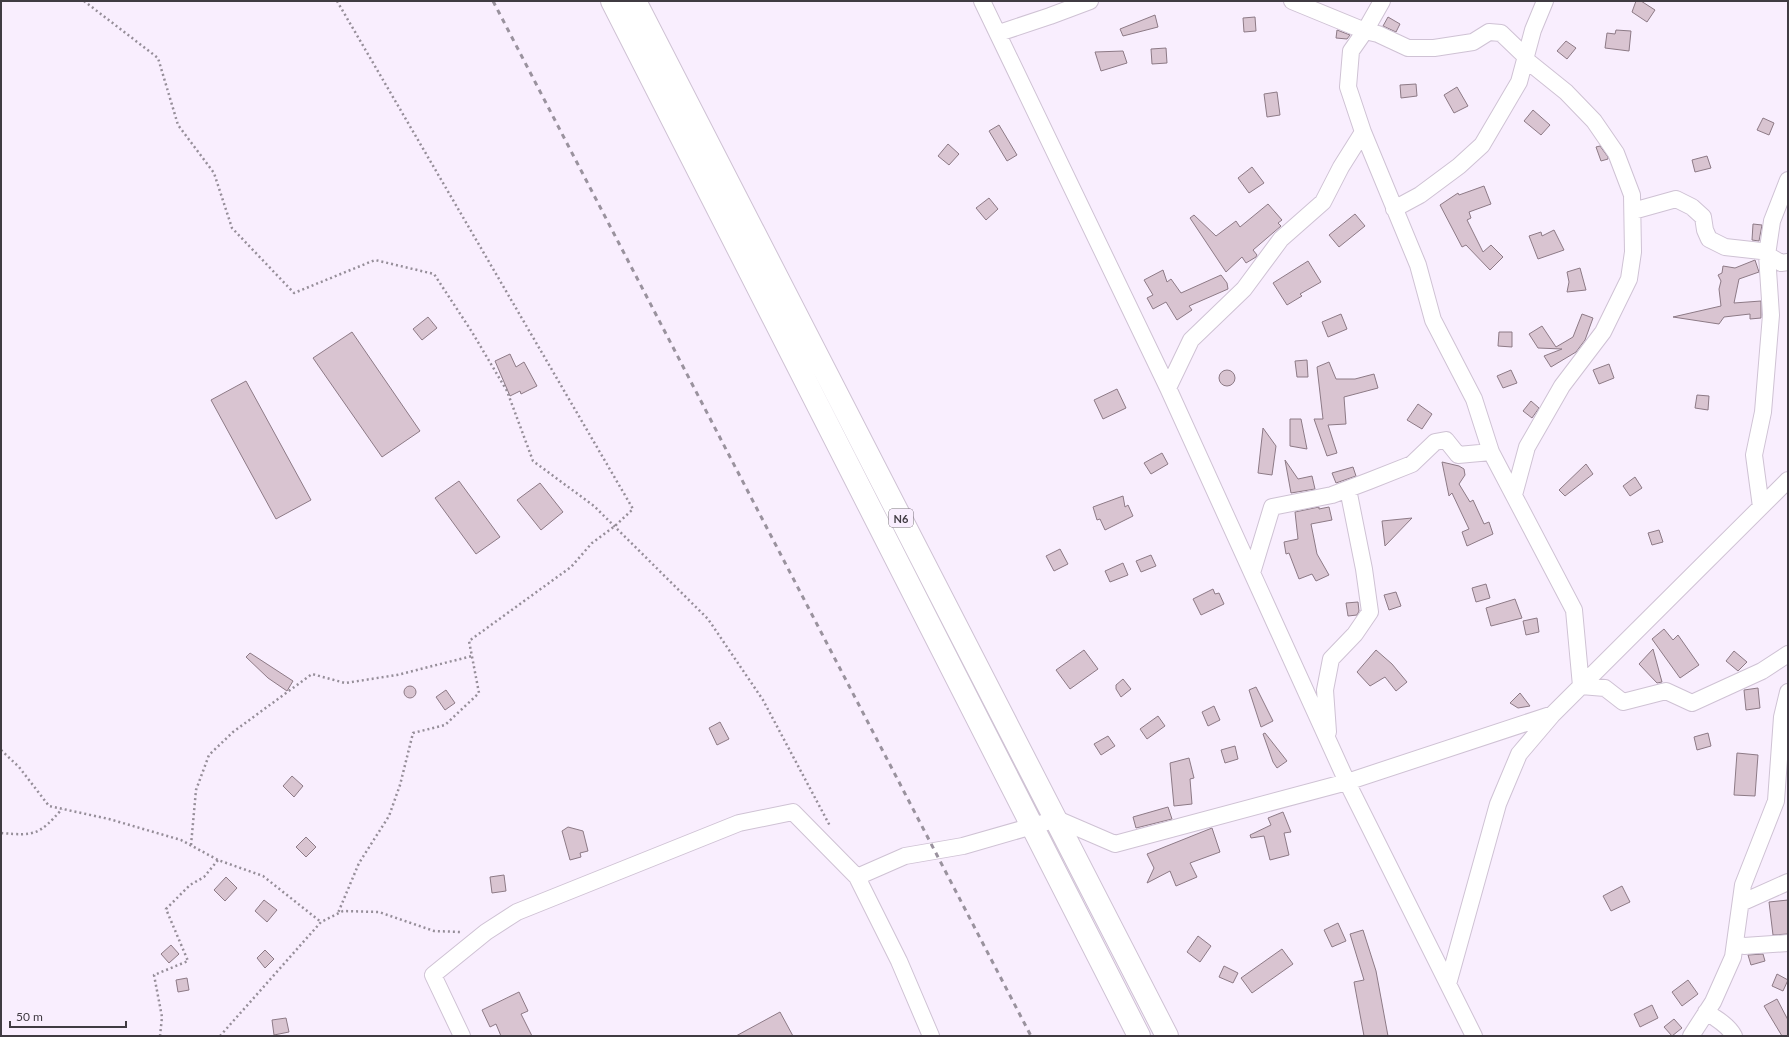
<svg xmlns="http://www.w3.org/2000/svg" width="1789" height="1037" font-family="Lato,sans-serif">
<rect width="100%" height="100%" fill="#f9eefe"/>
<path fill="#d9c4d1" stroke="#8d7a86" d="M1636,1h5l14,9 -8,12 -15,-10z
M1155,15l3,12 -35,9 -3,-7z
M1255,17l1,14 -12,1 -1,-14z
M1388,17l12,7 -4,8 -13,-6z
M1337,30l13,5 -3,4 -11,-1z
M1616,30l15,1 -2,20 -24,-3 2,-15 8,1z
M1566,41l10,7 -9,11 -10,-8z
M1166,48l1,15 -15,1 -1,-15z
M1123,51l4,12 -26,8 -6,-19z
M1416,84l1,12 -16,2 -1,-13z
M1457,87l11,19 -14,7 -10,-18z
M1277,92l3,23 -13,2 -3,-23z
M1533,110l17,15 -9,10 -17,-14z
M1763,118l11,5 -5,12 -12,-5z
M999,125l18,30 -10,6 -18,-30z
M948,144l11,10 -10,11 -11,-9z
M1600,146l8,11v2l-7,2 -5,-14z
M1707,156l4,12 -16,4 -3,-12z
M1252,167l12,16 -15,10 -11,-15z
M1484,186l7,18 -22,8 2,6 -4,2 16,32 8,-7 12,12 -13,13 -24,-25 -4,2 -22,-42 18,-12 1,2z
M989,198l9,11 -12,11 -10,-12z
M1268,204l14,16 -4,3 3,3 -28,24 4,5 -1,2 -10,6 -4,-6 -16,15 -36,-54 4,-3 22,21 20,-15 4,6z
M1355,214l10,12 -26,21 -10,-12z
M1753,224l9,1 -3,16 -7,-1z
M1554,230l10,20 -26,9 -9,-23 12,-4 1,4z
M1755,260l4,12 -20,7 -5,24 27,-2v17l-11,1v-5l-26,3 -5,7 -46,-7 48,-11 -2,-17 2,-8 -3,-6 4,-2 1,-7 12,2z
M1308,261l13,21 -21,12 2,2 -15,9 -14,-22z
M1580,268l6,22 -19,2 2,-10 -2,-10z
M1163,270l4,12 4,-3 10,14 40,-18 6,8 1,6 -39,17 3,4 -15,10 -11,-18 -13,7 -6,-11 6,-3 -9,-15z
M1341,314l6,15 -19,8 -6,-15z
M1582,314l11,4 -8,22 -9,12 -25,15 -7,-11 18,-7 -24,-1 -9,-14 13,-8 14,21 17,-10z
M428,317l9,11 -15,12 -9,-11z
M352,332l68,99 -38,26 -69,-99z
M1499,332h13v15l-14,-1z
M510,354l6,13 8,-5 13,24 -16,8 -1,-3 -10,5 -15,-35z
M1307,360l1,17h-11l-2,-16z
M1329,362l7,17h19l19,-5 4,14 -34,9 2,27 -18,1 9,28 -10,3 -13,-37h9l-6,-52z
M1609,364l5,14 -15,6 -6,-14z
M1511,370l6,13 -14,5 -6,-12z
M1219 378a8 8 0 1 1 16 0a8 8 0 1 1-16 0Z
M246,381l65,119 -35,19 -65,-119z
M1117,389l9,19 -23,11 -9,-19z
M1697,395l12,1 -1,14 -13,-2z
M1531,401l8,7 -7,10 -9,-7z
M1418,404l14,10 -10,15 -15,-9z
M1290,419h11l6,30 -17,-3z
M1263,428l13,18 -4,29 -14,-2z
M1162,453l6,11 -17,10 -7,-11z
M1285,460l13,19 14,-3 3,13 -24,4z
M1442,462l17,4 5,3 1,6 -6,9 11,18 3,-2 11,24 5,-2 4,12 -26,12 -5,-14 7,-3 -17,-36 -3,3z
M1586,464l7,10 -28,22 -6,-6z
M1353,467l3,9 -20,7 -4,-10z
M1635,477l7,11 -12,8 -7,-10z
M459,481l41,56 -24,17 -41,-56z
M540,483l23,29 -22,18 -24,-30z
M1123,496l2,11 3,-2 5,11 -28,14 -5,-11 -3,1 -4,-13z
M1319,507v2l10,-2 3,13 -21,4 6,30 12,21 -13,6 -4,-7 -13,5 -10,-26 -3,1 -2,-12 14,-3 -3,-27z
M1412,518l-27,28 -3,-25z
M1659,530l4,12 -11,3 -4,-12z
M1060,549l8,15 -14,7 -8,-15z
M1151,555l5,11 -15,6 -5,-11z
M1123,563l5,12 -18,7 -5,-11z
M1486,584l4,14 -14,4 -4,-14z
M1213,589l2,5 4,-1 5,11 -23,11 -8,-16z
M1396,592l5,14 -12,4 -5,-15z
M1515,599l7,19 -31,8 -5,-18z
M1358,602l1,9 -2,4 -9,1 -2,-13z
M1537,618l2,14 -13,3 -3,-14z
M1664,629l9,11 5,-5 21,30 -19,13 -28,-39z
M1653,649l9,33 -5,1 -18,-19z
M1084,650l14,19 -28,20 -14,-19z
M1376,650l16,14 15,18 -11,9 -11,-14 -15,9 -13,-14z
M1734,651l13,11 -9,9 -12,-10z
M250,653l43,28 -6,10 -19,-13 -22,-21z
M1123,679l8,10 -10,8 -5,-8v-4z
M404 692a6 6 0 1 1 12 0a6 6 0 1 1-12 0Z
M1256,687l17,34 -12,6 -12,-37z
M1758,688l2,20 -14,2 -2,-20z
M446,690l9,13 -10,7 -9,-13z
M1520,693l10,13 -12,2 -8,-5z
M1214,706l6,14 -12,6 -6,-14z
M1158,716l7,10 -18,13 -7,-10z
M720,722l9,17 -12,6 -8,-17z
M1265,733l22,28 -10,7 -4,-6 -10,-28z
M1708,733l3,13 -14,4 -3,-13z
M1108,736l7,10 -14,9 -7,-11z
M1235,746l3,13 -13,4 -4,-13z
M1737,753l21,2 -3,41 -21,-1z
M1189,758l5,20 -4,1 2,25 -18,2 -4,-43z
M292,776l11,10 -9,11 -11,-11z
M1168,807l4,12 -36,9 -3,-11z
M1283,812l8,20 -7,1 5,22 -19,5 -6,-24 -13,2 -1,-3 21,-10 -3,-7z
M568,827l15,4 5,20 -8,2 1,4 -11,3 -8,-29z
M1212,828l8,24 -30,11 7,14 -21,9 -6,-15 -23,12 7,-15 -7,-14z
M306,837l10,10 -10,10 -10,-10z
M504,875l2,16 -14,2 -2,-16z
M226,877l11,11 -12,13 -11,-11z
M1622,886l8,16 -19,9 -8,-15z
M264,900l13,10 -10,12 -12,-11z
M1788,900v34l-15,1 -4,-33z
M1338,923l8,18 -14,6 -8,-17z
M1363,930l13,41 12,65h-24l-10,-54 10,-2 -14,-46z
M1198,936l13,10 -11,16 -13,-10z
M171,945l8,9 -10,9 -8,-9z
M1282,949l11,15 -41,29 -11,-15z
M265,950l9,9 -9,9 -8,-10z
M1763,954l2,7 -14,4 -3,-10z
M1224,966l14,7 -5,10 -14,-6z
M1777,974l11,6 -5,11 -11,-5z
M187,978l2,12 -11,2 -2,-12z
M1688,980l10,14 -16,12 -10,-14z
M519,992l9,19 -7,3 11,22h-31l-5,-12 -6,3 -8,-17z
M1777,999l11,21v16h-6l-18,-30z
M1652,1005l6,13 -18,9 -6,-13z
M780,1012l13,24h-57z
M286,1018l3,14 -15,3 -2,-15z
M1674,1019l8,9 -10,8 -8,-9z"/>
<g fill="none" stroke-linecap="round" stroke-linejoin="round">
<g stroke="#cfc2d4" stroke-width="18">
<path id="minor" d="M982,1l186,387 179,394 127,254
M1292,1l73,30 13,3 30,14h26l39,-6 16,-10 12,1 25,24
M999,33l51,-17 40,-15
M1363,132l55,133 15,55 41,79 17,53 83,158 7,76 24,2 18,14 43,-11 26,12 70,-32 26,-17
M1394,209l26,-14 39,-29 23,-21 37,-63 14,-52 12,-29
M1633,211l43,-12 16,8 11,10 2,13 4,9 16,8 36,4 20,12 7,-1
M1168,388l23,-48 53,-51 37,-50 42,-37 18,-35 22,-35 -15,-45 3,-36 14,-20 17,-30
M1514,495l13,-48 35,-61 41,-54 26,-53 4,-27 -1,-57 -16,-42 -22,-32 -28,-29 -41,-33
M1761,507l-7,-52 9,-43 8,-97 -4,-60 5,-34 16,-41
M1252,573l20,-66 60,-12 37,-14 43,-17 23,-22 11,-2 12,15 33,-3
M1328,732l-3,-42 6,-31 24,-25 15,-22 -6,-43 -16,-80
M857,877l48,-21 58,-10 94,-27 58,25 232,-62 206,-68
M1741,903l47,-21
M1735,943l9,3 44,-3
M1448,984l50,-180 21,-50 34,-40 235,-234
M1706,1012c10,6 23,14 28,24
M462,1036l-29,-61 53,-43 31,-20 222,-89 54,-11 64,65 42,84 32,75
M1691,1036l22,-34 20,-45 10,-72 33,-84 6,-84 6,-25"/>
</g>
<g stroke="#cfc2d4" stroke-width="24">
<path id="highway" d="M612,1l527,1035
M635,1l532,1035"/>
</g>
<path stroke="#968e99" stroke-width="2.5" stroke-dasharray="2 3" stroke-linecap="butt" d="M84,1l74,57 20,67 36,48 18,55 62,65 81,-33 59,14 38,58 35,59 26,70 61,45 114,113 55,81 67,126
M337,1l296,508 -18,17 -23,17 -21,24 -102,74 10,52 -34,32 -32,8 -13,52 -11,31 -30,47 -21,50
M1,750l18,17 30,39 60,13 72,21 37,20 45,16 58,46
M1,833c34,3 38,2 61,-24
M191,845l5,-55 13,-35 24,-23 79,-58 33,9 52,-8 75,-19
M160,1036l2,-19 -8,-42 34,-14 -22,-52 24,-24 14,-8 14,-17
M220,1036l101,-114 22,-11 36,1 55,19 27,1"/>
<use href="#minor" stroke="#fff" stroke-width="16"/>
<use href="#highway" stroke="#fff" stroke-width="22"/>
<path stroke="#9a929e" stroke-width="3" stroke-dasharray="5 5" stroke-linecap="butt" d="M493,1l538,1035"/>
</g>
<g text-anchor="middle" dominant-baseline="central" stroke-width="3.5" stroke-linejoin="round" paint-order="stroke">
<rect fill="#f9eefe" stroke="#78717a" stroke-width="1" x="889" y="509" width="24" height="18" rx="3"/>
<g font-size="11" font-weight="bold" fill="#403b42">
<text x="901" y="518">N6</text>
</g>
</g>
<rect width="1789" height="1037" fill="none" stroke="#403b42" stroke-width="4"/>
<path d="M10 1021v6h116v-6" fill="none" stroke="#403b42" stroke-width="2"/>
<text x="16" y="1021" font-size="12" fill="#403b42" stroke="#f9eefe" stroke-width="3" paint-order="stroke">50 m</text>
</svg>
